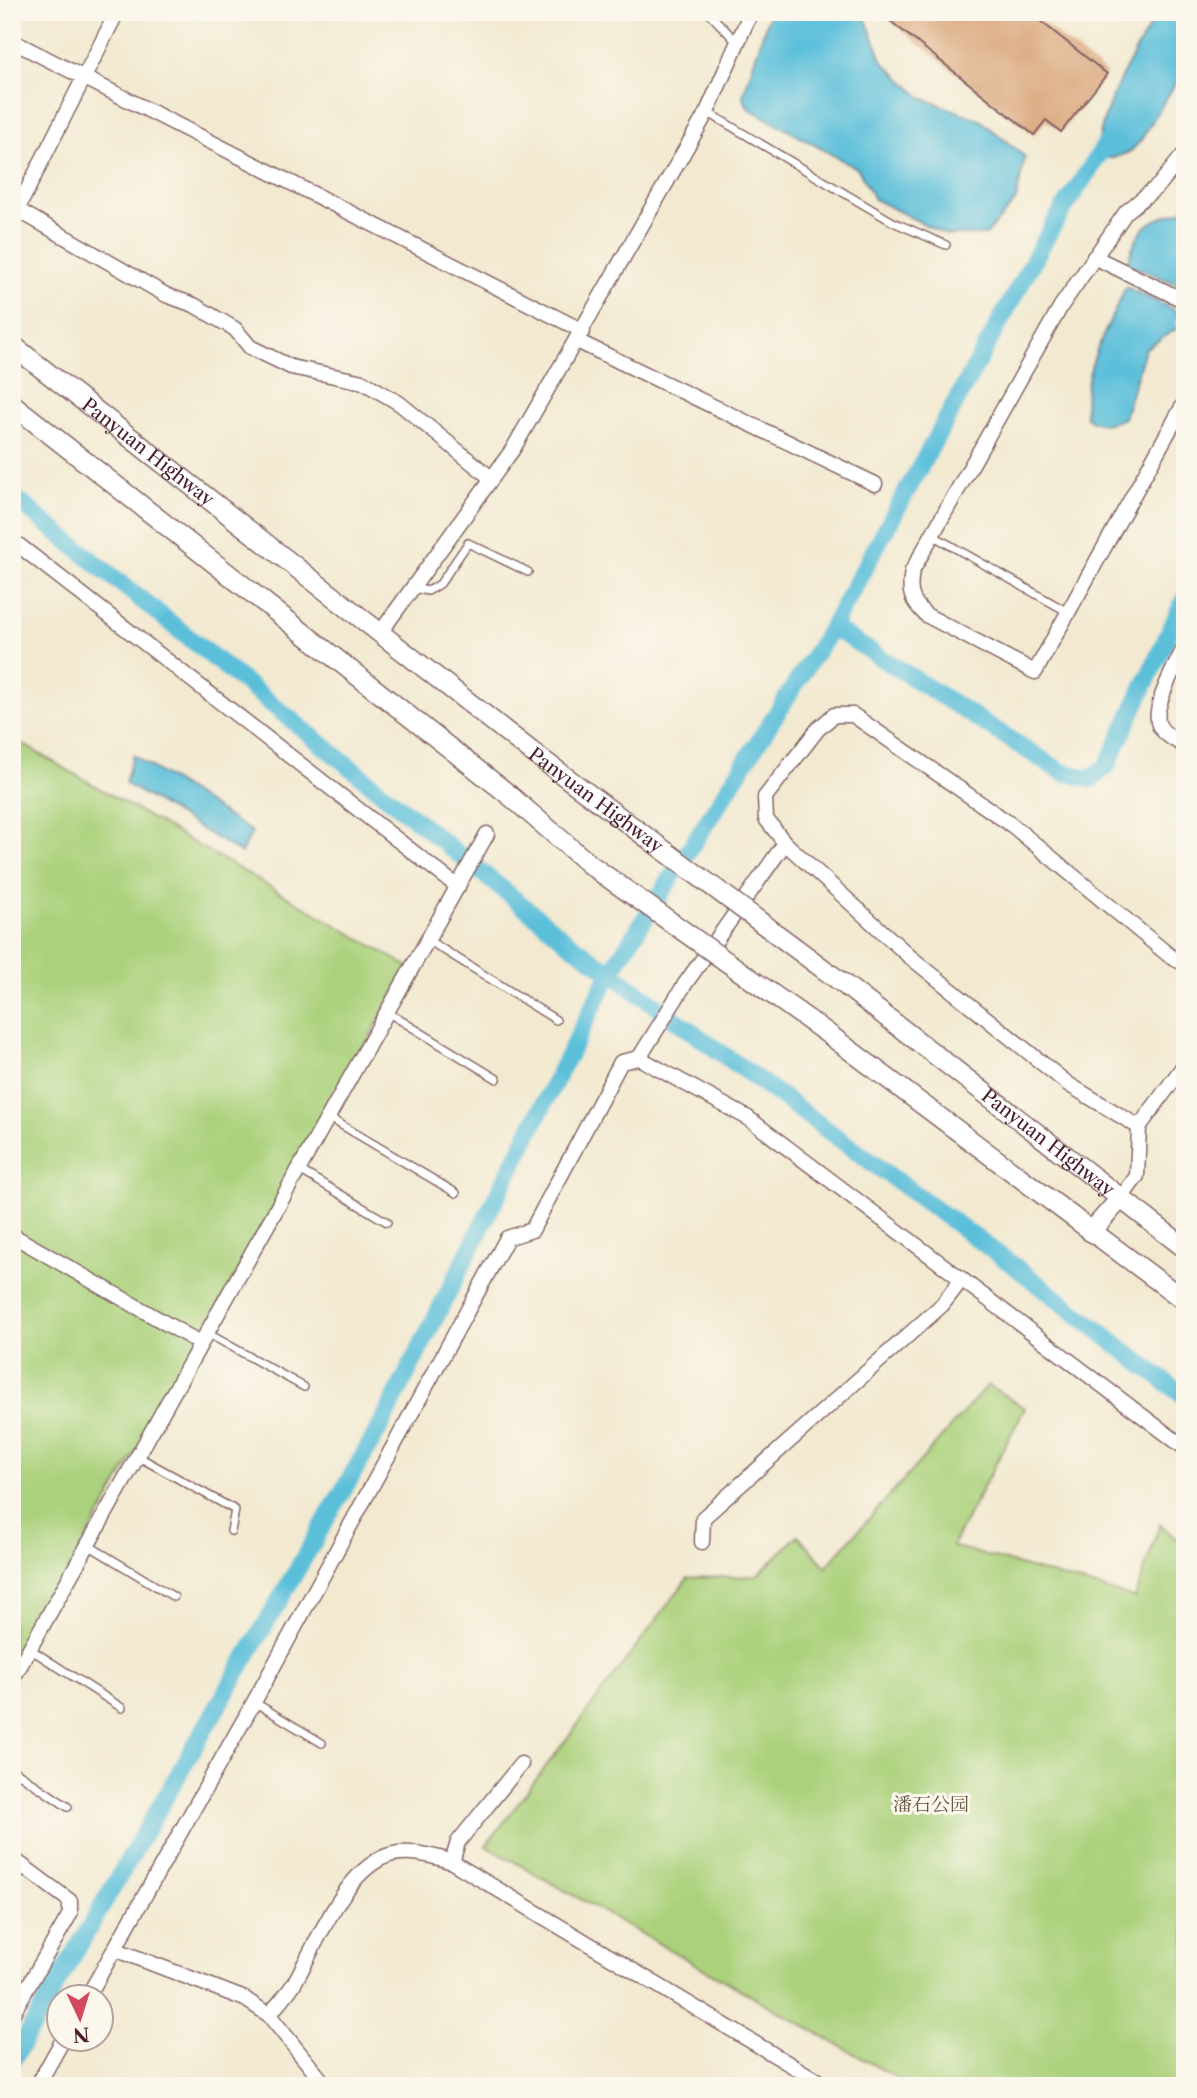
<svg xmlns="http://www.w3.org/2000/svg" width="1197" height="2098" font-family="'Libre Caslon Text','Noto Serif SC',serif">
<rect width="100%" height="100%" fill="#fbf7ec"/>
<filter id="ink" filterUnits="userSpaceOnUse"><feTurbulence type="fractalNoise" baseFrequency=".0143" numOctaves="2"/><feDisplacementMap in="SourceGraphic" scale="14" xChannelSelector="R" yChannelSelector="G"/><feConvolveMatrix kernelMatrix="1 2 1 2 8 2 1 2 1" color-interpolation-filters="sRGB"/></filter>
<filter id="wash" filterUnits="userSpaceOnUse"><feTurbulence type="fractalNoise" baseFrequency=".00686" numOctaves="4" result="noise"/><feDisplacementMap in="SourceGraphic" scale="28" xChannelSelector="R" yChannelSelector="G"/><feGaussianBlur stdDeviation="1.57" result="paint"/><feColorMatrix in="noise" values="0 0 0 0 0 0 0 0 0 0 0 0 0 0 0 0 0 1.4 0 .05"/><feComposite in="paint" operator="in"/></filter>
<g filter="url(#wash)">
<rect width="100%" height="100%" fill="#f2e9d0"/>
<path fill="#abd17b" stroke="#7a7853" stroke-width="2" d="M12,738l397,229 -397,704z
M988,1385l37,23 -73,138 183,52 25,-74 25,23v539h-274l-425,-240 202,-268 69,-2 41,-41 28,32z"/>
<path fill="#5cbfda" stroke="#536f82" stroke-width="2" d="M770,12h93l20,50 39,36 58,22 45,37 -9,43 -30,35h-40l-72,-36 -16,-30 -110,-61 -5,-12z
M1159,12h26v54l-4,8 -40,66 -11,12 -16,6h-16c-2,-44 37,-108 61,-146z
M1185,206v81l-58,-23c10,-35 19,-44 55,-53z
M1126,287l50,24v18l-31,20 -21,69c-14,6 -26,9 -38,-1 -6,-45 22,-90 40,-130z
M133,755l119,77 -11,21 -116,-70z"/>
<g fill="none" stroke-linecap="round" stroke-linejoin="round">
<path stroke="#5cbfda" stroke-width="18" d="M12,496l555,445 450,327 168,129
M832,627l230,145 29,7 16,-13 78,-168
M12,2061l369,-636 229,-452 222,-346 221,-402 56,-86"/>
</g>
<g id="blocks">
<path fill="#daa67a" d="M879,12h150l78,62 -46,58 -15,-12 -12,15z"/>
</g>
</g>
<g filter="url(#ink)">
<use href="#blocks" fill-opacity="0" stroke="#856665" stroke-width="2"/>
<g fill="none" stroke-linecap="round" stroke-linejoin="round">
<g stroke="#856665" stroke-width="10">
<path id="service" d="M708,12l28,29
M707,112l186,110 53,23
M932,535l134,76
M413,588l15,3 12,-7 28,-41 60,29
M428,940l128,80
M387,1012l110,67
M328,1117l128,76
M298,1169l89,53
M207,1333l97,54
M137,1456l98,54 -4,21
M88,1545l86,52
M30,1649l92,59
M254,1702l68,41
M12,1769l56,38"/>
</g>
<g stroke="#856665" stroke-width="17">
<path id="minor" d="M12,41l571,290
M1185,153l-26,32 -33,27 -65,94 -149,265c-4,21 -1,30 14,44l109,57 150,-270
M18,210l148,85 28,10 41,24 15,18 41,20 72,15 36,21 92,75
M12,220l105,-208
M1094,257l91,44
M577,341l298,143
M12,540l446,347
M380,633l133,-184 194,-337 44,-100
M1185,646c-8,17 -34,62 -26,79 4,9 17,16 26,21
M785,843l-19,-24 -1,-22 53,-68 16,-14h19l160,111 158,131 14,7
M639,1058l46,-74 100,-141 124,113 159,128 71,43 -2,49 -16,22
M1139,1127l46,-63
M12,1235l188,108
M702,1542l1,-24 239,-213 20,-26
M12,1680l475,-846
M12,1858l58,43v13l-58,100
M452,1862l6,-20 63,-78
M114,1949l131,50 24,16 57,71
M88,1996l166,-294 253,-464 25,-8 89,-168 18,-4 109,60 437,330
M269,2015c8,-10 17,-19 24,-30 23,-38 52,-120 100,-131 19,-4 42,2 59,8l374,224
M37,2086l27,-48"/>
</g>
<g stroke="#856665" stroke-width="22">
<g id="secondary">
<path id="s1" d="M12,345l520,407"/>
<path d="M12,404l496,390"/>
<path id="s2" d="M849,988l336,260"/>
<path d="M827,1033l358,268"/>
<path d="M1091,1232l30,-34"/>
</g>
</g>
<use href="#service" stroke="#fff" stroke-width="7"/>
<use href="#minor" stroke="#fff" stroke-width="14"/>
<use href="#secondary" stroke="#fff" stroke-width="19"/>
<g stroke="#856665" stroke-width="22" stroke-linecap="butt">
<g id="secondary-bridge">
<path id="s3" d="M532,752l317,236"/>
<path d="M508,794l81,70 238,169"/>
</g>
</g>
<use href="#secondary-bridge" stroke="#fff" stroke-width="19"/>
</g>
</g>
<g text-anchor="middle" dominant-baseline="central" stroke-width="6" stroke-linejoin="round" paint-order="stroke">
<g font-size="19" fill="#4a1f2b" stroke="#fbf7ec">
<text stroke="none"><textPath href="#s1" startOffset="173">Panyuan Highway</textPath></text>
<text stroke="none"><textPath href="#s3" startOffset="80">Panyuan Highway</textPath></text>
<text stroke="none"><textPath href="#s2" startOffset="252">Panyuan Highway</textPath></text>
</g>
<g font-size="19" fill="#675443" stroke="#fbf7ec">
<text x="931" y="1804">潘石公园</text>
</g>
</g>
<rect width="1197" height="2098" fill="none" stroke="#fbf7ec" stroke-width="42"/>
<g transform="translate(80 2018) rotate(176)"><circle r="33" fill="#fbf7ec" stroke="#b4a19f" stroke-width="2"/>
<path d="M0-5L12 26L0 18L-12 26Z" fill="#d1495b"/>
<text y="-10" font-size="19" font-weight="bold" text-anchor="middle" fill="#4a1f2b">N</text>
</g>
</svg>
